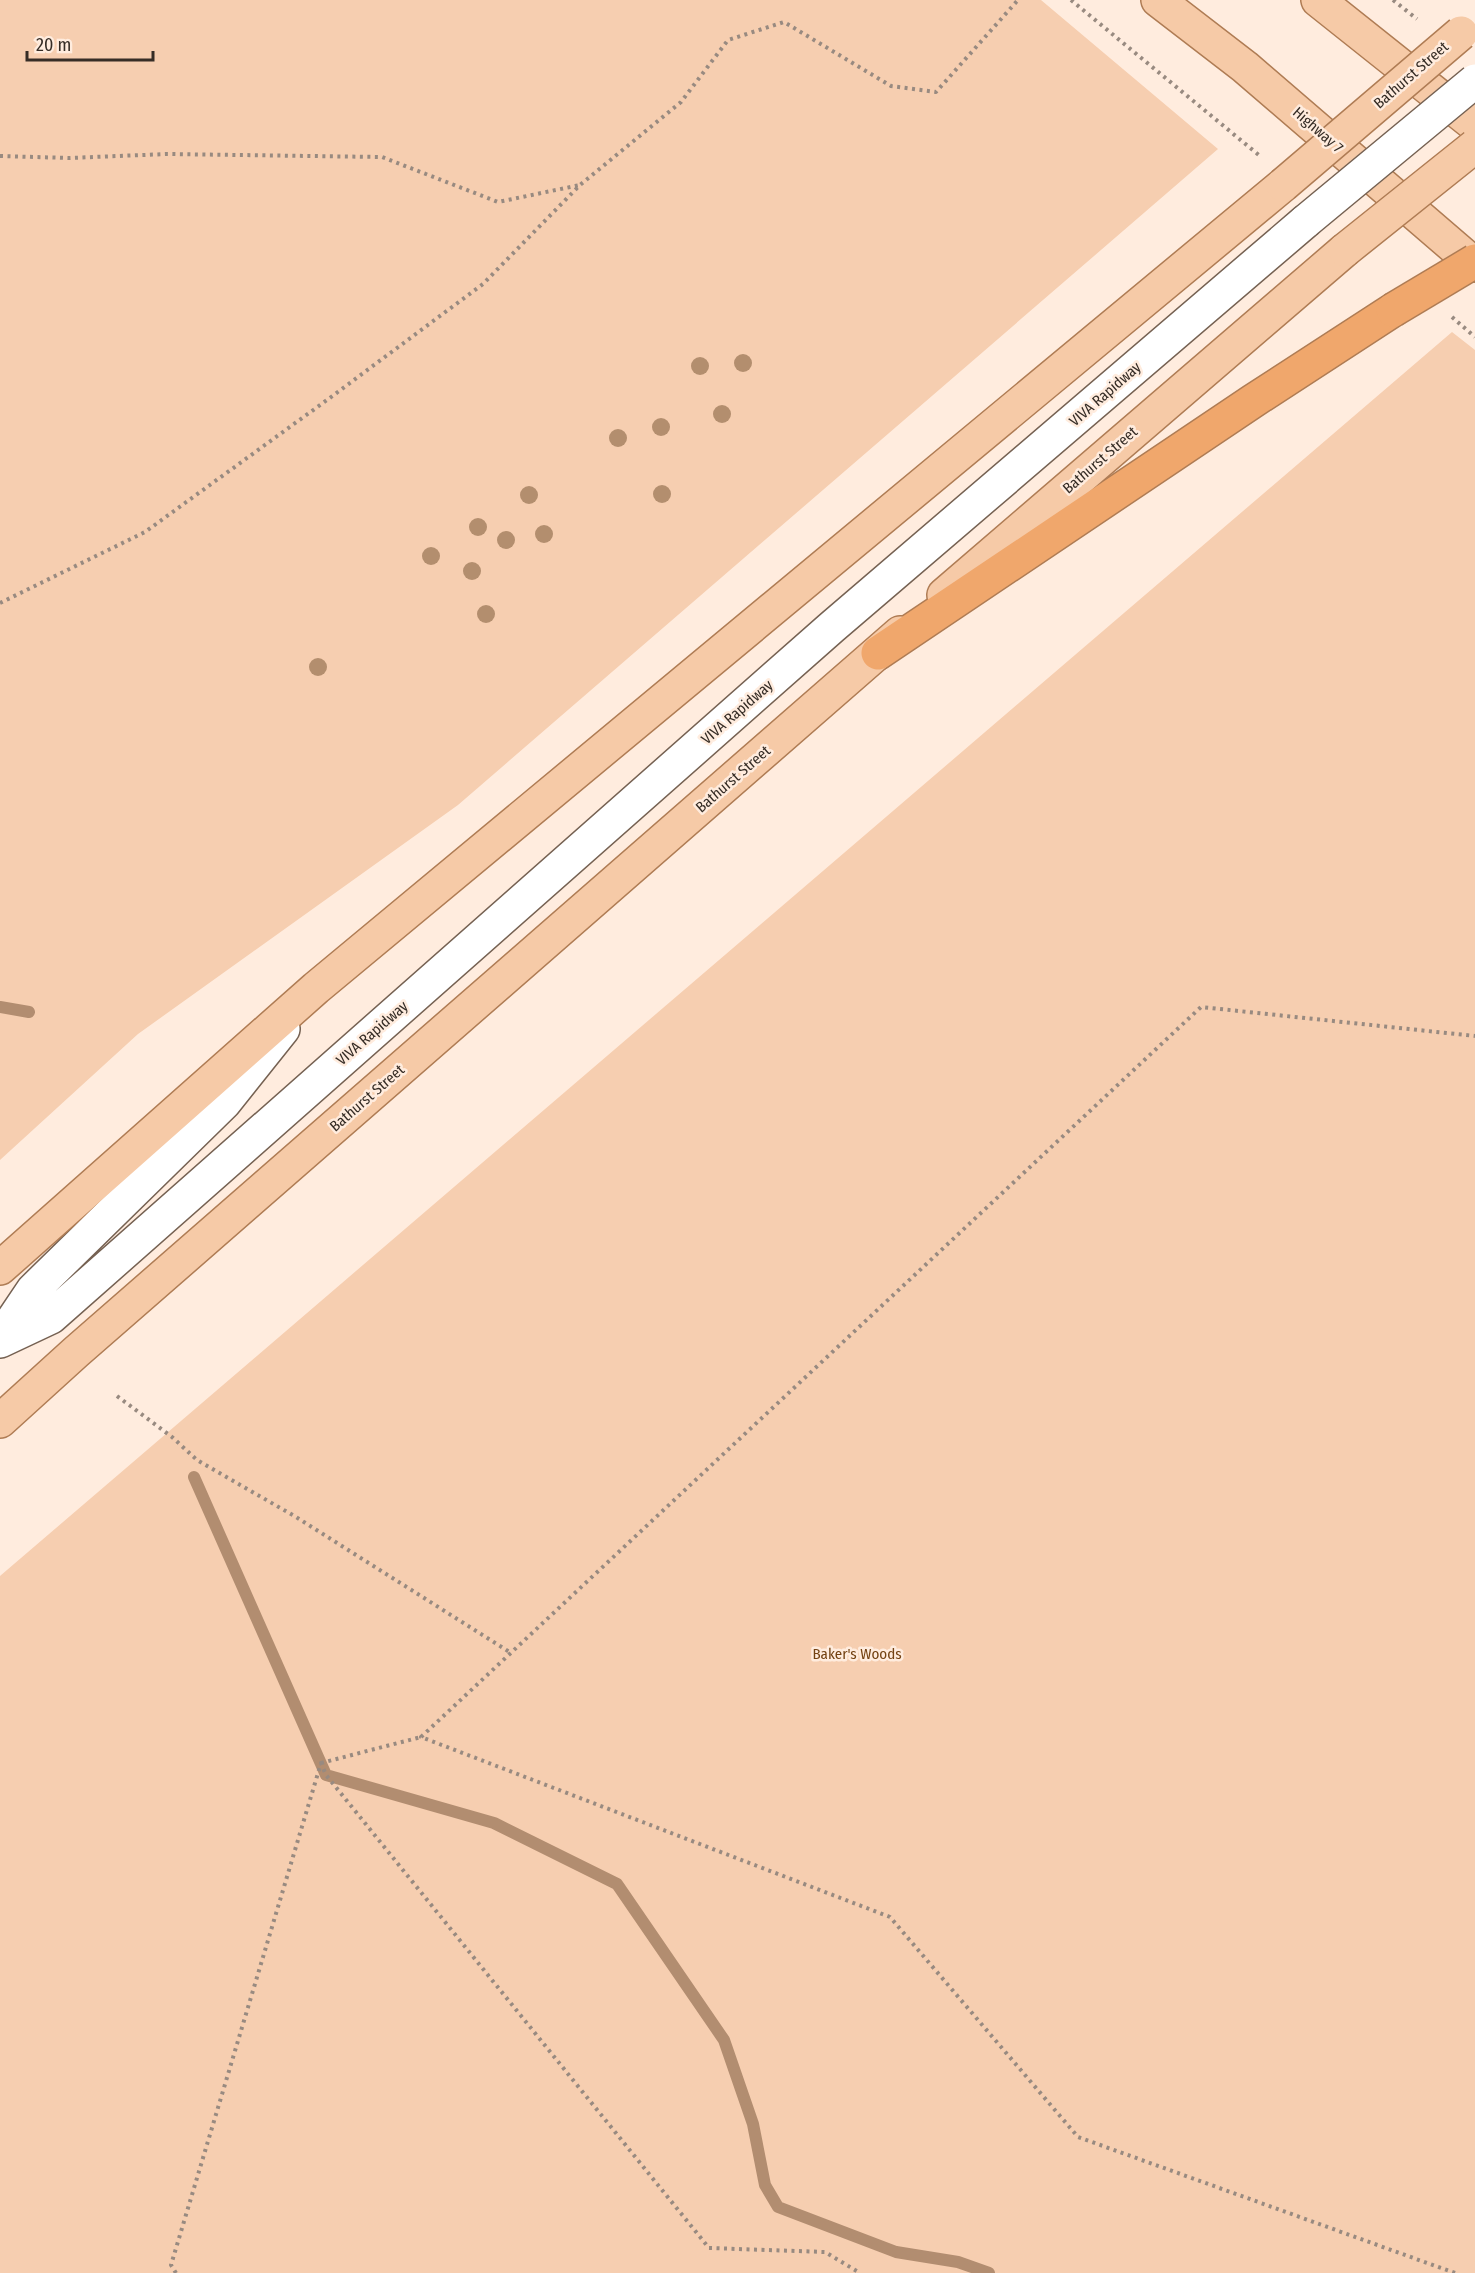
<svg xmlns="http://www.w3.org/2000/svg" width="1475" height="2273" font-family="'Fira Sans Condensed',sans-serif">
<rect width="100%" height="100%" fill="#ffecde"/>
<path fill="#f6ceb0" d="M0,0h1041l177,149 -760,656 -320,229 -138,126z
M1452,332l23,18v1923h-1475v-697z"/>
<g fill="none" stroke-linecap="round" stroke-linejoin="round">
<path stroke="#b28d70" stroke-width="12" d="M0,1007l29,5
M194,1477l132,298 168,48 123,61 107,156 29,84 12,61 13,22 118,45 62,10 31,11"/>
<g stroke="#756152" stroke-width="36">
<path id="minor" d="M0,1339l33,-49 191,-187 59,-74
M0,1341l51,-24 781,-690 474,-406"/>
</g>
<g stroke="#af7c54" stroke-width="36">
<path id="major" d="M1158,0l87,67 230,198
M1318,0l157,125
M944,595l401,-345
M0,1268l316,-280 967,-803
M0,1421l76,-69 824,-719"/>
</g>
<g stroke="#af7c54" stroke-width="36">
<path id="highway" d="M878,653l375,-252 140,-91"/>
</g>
<path stroke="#988a80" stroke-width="4" stroke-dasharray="3 4.5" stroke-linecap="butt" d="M1071,0l189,156
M1393,0l24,19
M0,156l69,2 98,-4 215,3 116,45 82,-17
M1452,317l23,20
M0,603l145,-71 182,-132 156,-116 97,-99 101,-83 47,-62 56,-18 107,64 45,6 82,-92
M117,1396l55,41 25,23 99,57 215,136
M321,1763l100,-26
M176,2273l-5,-8 150,-502 5,12 383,473 116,4 35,21
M1455,2273l-377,-136 -188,-220 -469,-180 780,-730 274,29"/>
<use href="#minor" stroke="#fff" stroke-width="33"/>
<use href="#major" stroke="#f6caa7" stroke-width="33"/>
<use href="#highway" stroke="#f0a76c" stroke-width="33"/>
<g stroke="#756152" stroke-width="36" stroke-linecap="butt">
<path id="minor-bridge" d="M1306,221l169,-140"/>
</g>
<g stroke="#af7c54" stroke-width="36" stroke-linecap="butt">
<path id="major-bridge" d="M1283,185l178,-152
M1345,250l130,-104"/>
</g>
<g stroke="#af7c54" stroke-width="36" stroke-linecap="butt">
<path id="highway-bridge" d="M1393,310l82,-49"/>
</g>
<use href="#minor-bridge" stroke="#fff" stroke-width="33"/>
<use href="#major-bridge" stroke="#f6caa7" stroke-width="33"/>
<use href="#highway-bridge" stroke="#f0a76c" stroke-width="33"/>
</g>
<g fill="#b38e6e">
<circle cx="743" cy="363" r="9"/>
<circle cx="700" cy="366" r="9"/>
<circle cx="722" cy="414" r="9"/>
<circle cx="661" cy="427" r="9"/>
<circle cx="618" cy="438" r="9"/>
<circle cx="662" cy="494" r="9"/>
<circle cx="529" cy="495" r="9"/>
<circle cx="478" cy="527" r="9"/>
<circle cx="544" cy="534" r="9"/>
<circle cx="506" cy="540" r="9"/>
<circle cx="431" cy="556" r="9"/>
<circle cx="472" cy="571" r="9"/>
<circle cx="486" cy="614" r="9"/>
<circle cx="318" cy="667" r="9"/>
</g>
<g text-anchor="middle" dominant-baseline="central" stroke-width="5" stroke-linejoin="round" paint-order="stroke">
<g font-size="15" fill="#362d26" stroke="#ffecde">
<text transform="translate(1411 75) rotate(-41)">Bathurst Street</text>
<text transform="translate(1318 130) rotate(41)">Highway 7</text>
<text transform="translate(1105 394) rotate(-41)">VIVA Rapidway</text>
<text transform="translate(1100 460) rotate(-41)">Bathurst Street</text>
<text transform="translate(737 712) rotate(-41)">VIVA Rapidway</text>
<text transform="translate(733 779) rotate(-41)">Bathurst Street</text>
<text transform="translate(372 1033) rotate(-41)">VIVA Rapidway</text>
<text transform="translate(367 1098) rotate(-41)">Bathurst Street</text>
</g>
<g font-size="15" fill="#744212" stroke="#ffecde">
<text x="857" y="1654">Baker's Woods</text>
</g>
</g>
<path d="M27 51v9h126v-9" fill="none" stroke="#362d26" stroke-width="3"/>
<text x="36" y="51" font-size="18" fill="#362d26" stroke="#ffecde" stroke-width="4.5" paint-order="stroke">20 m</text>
</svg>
